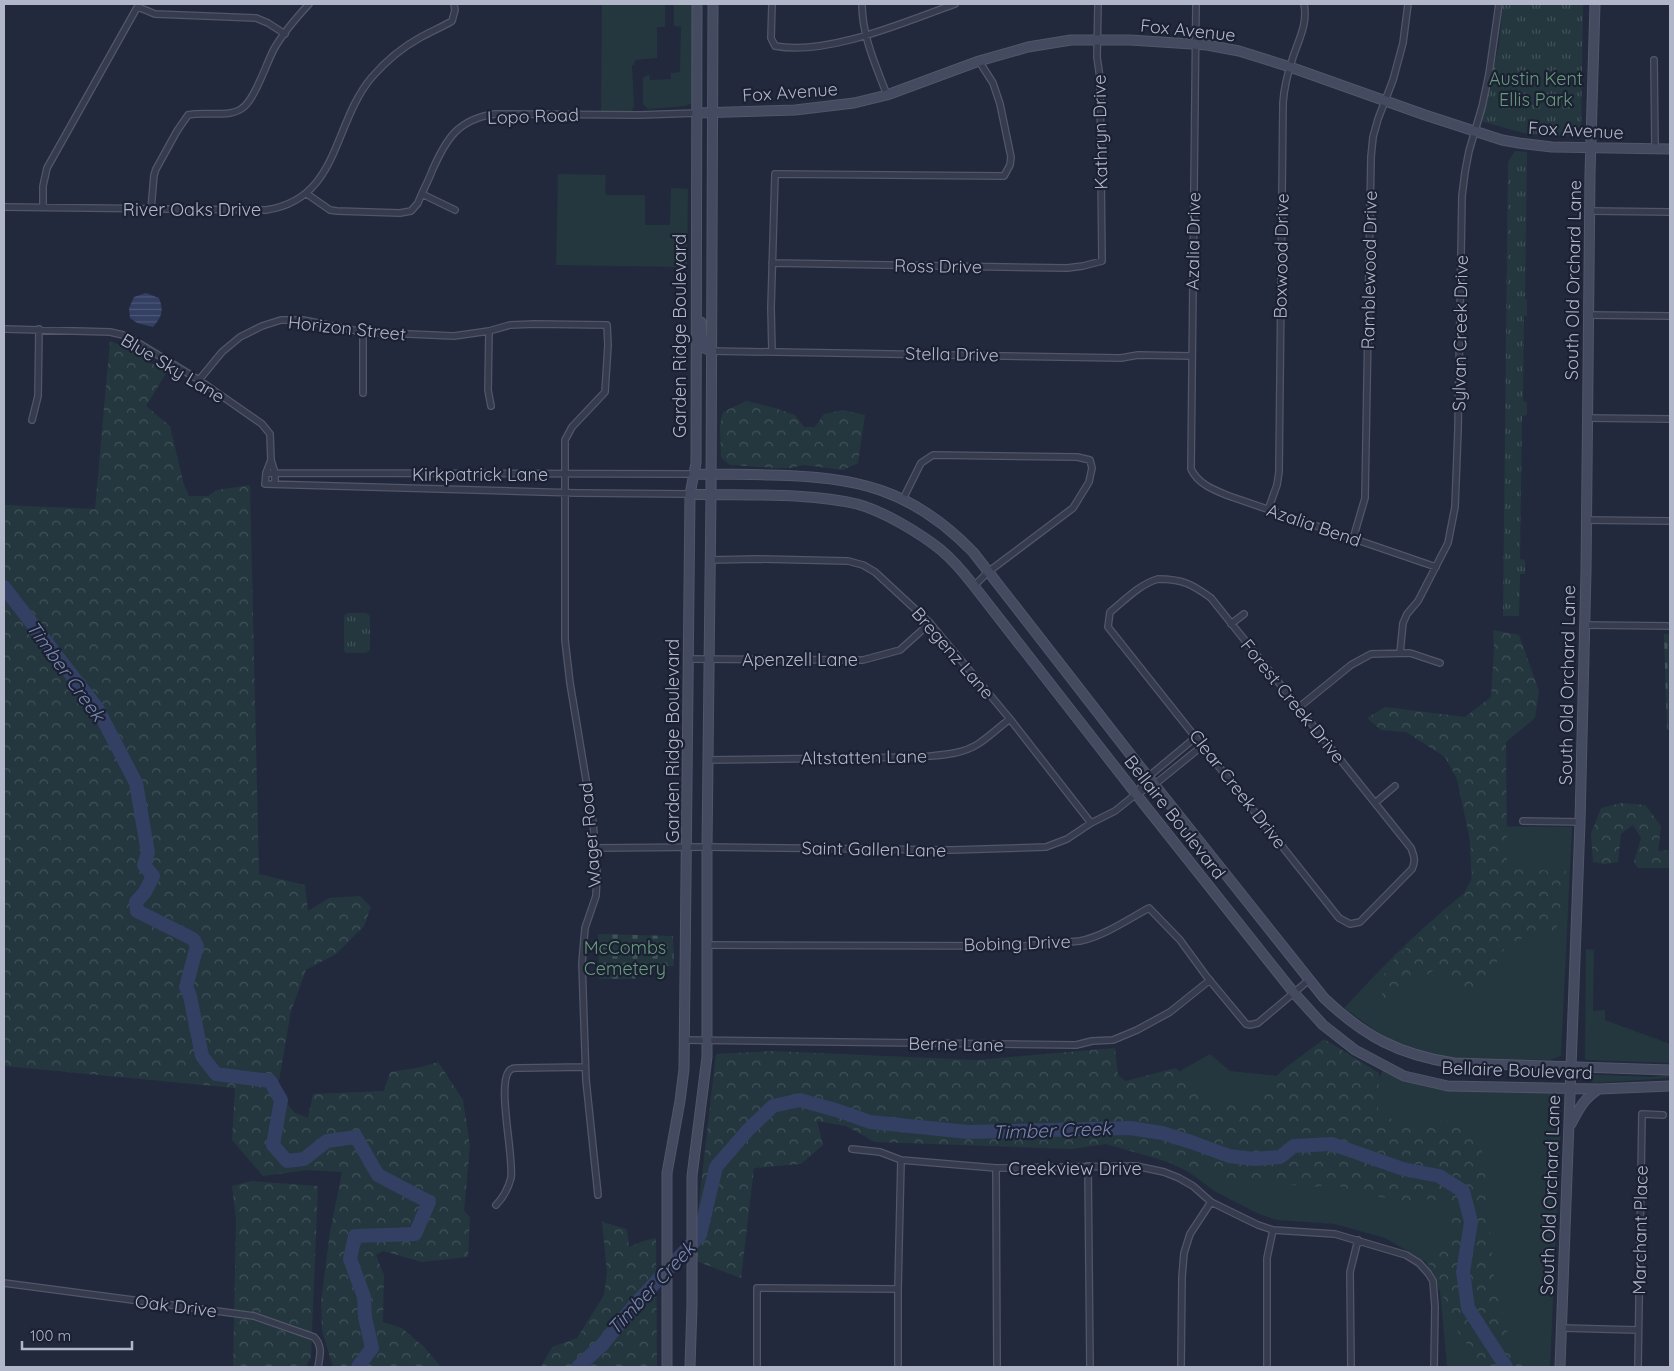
<svg xmlns="http://www.w3.org/2000/svg" width="1674" height="1371" font-family="Quicksand,sans-serif">
<defs>
<pattern id="forest-crowns" width="20" height="18" patternUnits="userSpaceOnUse" patternTransform="scale(1.25)"><rect width="20" height="18" fill="#24373e"/><path d="M2 6a3 3 0 1 1 6 0M12 15a3 3 0 1 1 6 0" fill="none" stroke="#415259"/></pattern>
<pattern id="cemetery-stones" width="16" height="16" patternUnits="userSpaceOnUse" patternTransform="scale(1.25)"><rect width="16" height="16" fill="#24373e"/><path d="M2 7V4a2 2 0 0 1 4 0v3zM10 15v-3a2 2 0 0 1 4 0v3z" fill="#415259"/></pattern>
<pattern id="park-tufts" width="24" height="20" patternUnits="userSpaceOnUse" patternTransform="scale(1.25)"><rect width="24" height="20" fill="#24373e"/><path d="M3 7l-1-3M5 7V3M7 7l1-3M15 17l-1-3M17 17v-4M19 17l1-3" fill="none" stroke="#415259"/></pattern>
<pattern id="water-rules" width="6" height="5" patternUnits="userSpaceOnUse" patternTransform="scale(1.25)"><rect width="6" height="5" fill="#333f63"/><path d="M0 2.5h6" fill="none" stroke="#4e5878"/></pattern>
</defs>
<rect width="100%" height="100%" fill="#22293d"/>
<path fill="#24373e" d="M602,4h63v23h-8v31l-22,2 -1,5h-2l2,41 -2,5h-31z
M674,4h18l1,98 -7,4 -38,3 -5,-5v-26l6,-4 1,6 21,-1v-6l9,-1 1,-45 -7,-1z
M558,174l48,1 -1,12 1,8h39v30h25l1,-37 17,1 -1,78 -131,-2z
M1469,826l103,1 -11,229 -11,4 -98,-2 -50,-12 -26,-15 -32,-23c41,-44 81,-85 128,-121z
M1586,949l8,1 -1,61 12,-1v10l65,24v19l-84,-3 -1,-2z
M1210,1054l20,17 50,5 89,22 14,-28 16,7 161,15 1,29 -11,246h-103l-7,-76 -14,-29 -41,-24 -50,-14 -58,-4 -18,-6 -43,-22 -29,-21 -46,-21 32,-75z
M1582,1074l69,3 19,-3v4l-75,5 -11,-4z"/>
<path fill="url(#forest-crowns)" d="M110,341l18,7 20,14 20,8 -22,36 24,20 14,59 5,11h19l9,-6 33,-5 9,389 46,11 3,26 21,-13 31,-2 11,11 -7,19 -28,28 -30,16 -15,41 -14,81 18,21 13,5 5,-24 71,-3 6,-19 32,-5 16,-5 25,38 7,46 -6,65 6,6 -2,40 -46,5 -39,-11 -7,4 8,20 -1,47 19,6 23,20 16,19h-108l-11,-36 -1,-29 9,-70 12,-60 -35,-2 -44,6 -31,-36 3,-52 -231,-22v-561l91,4z
M746,401l29,7 20,7 9,12h11l9,-13 19,-4 22,5 -7,48 -15,7 -40,-5 -12,3h-15l-46,-3 -9,-7 -1,-33 3,-13z
M1493,630l26,5 20,56 -4,27 -29,24 1,127 59,2 -7,46 -6,24 -15,-9 -31,12 -24,43 -16,2 -28,-22 -54,35 -7,-19 18,-26 62,-52 14,-27 -1,-33 -14,-66 -12,-22 -39,-25 -25,-2 -14,-12 18,-11 80,10 26,-20 3,-48z
M1622,803l23,2 16,21 -3,25 12,-1v18h-32l-4,-6 7,-24 -8,-13 -12,9 -3,28 -13,2 -12,-2 -2,-28 10,-26z
M1324,1039l55,34 -1,38 29,17 25,-7h20l28,13 6,49 8,95 16,65 17,24h-43l-26,-35 -30,-71 5,-10 15,-16 4,-18 -6,-11 -16,-7 -20,3 -43,-7 -35,-11 -18,3 -86,-8 -122,-35 -34,5 -197,-7 -29,-16 -29,-5 6,24 -22,19 -47,4 -13,110 -45,-17 2,-50 18,-157 56,-3 205,9 138,-12 3,27 7,6 51,-13 24,29 44,9 40,-37z
M252,1181l66,5 -7,171 -5,10h-73l3,-148 -4,-33z
M602,1222l25,7 2,18 14,-6 13,-3 1,129h-116l11,-20 25,-9 27,-43 3,-23z"/>
<path fill="url(#cemetery-stones)" d="M1664,634h6v96h-3z
M598,934l75,2 1,30 -27,1 -13,12h-35z"/>
<path fill="url(#park-tufts)" d="M1503,4h80l-2,133 -54,-3 -46,-13 18,-76z
M1515,151l12,1 -2,147 2,1v16h-3l-1,85 4,1v13l-5,1 -2,143 5,1v14h-5l-1,42h-16l5,-454z
M347,613h19l4,3v34l-4,3h-20l-2,-3v-34z"/>
<path fill="url(#water-rules)" d="M146,293l13,5c5,13 3,18 -6,29l-16,-4 -7,-5 -1,-10 5,-11z"/>
<g fill="none" stroke-linecap="round" stroke-linejoin="round">
<path stroke="#333f63" stroke-width="14" d="M4,587l93,121 39,75 12,70 -4,12 9,11 -8,16 -9,10 1,9 56,28 4,7 -11,41 4,9 12,60 14,18 54,7 11,19 -8,45 14,16 17,-2 23,-18 29,-4 22,38 51,27 -14,32 -60,2 -5,23 14,38 1,20 7,31 -14,19
M578,1367l24,-22 35,-43 63,-67 16,-68 31,-36 26,-25 27,-6 39,11 31,11 98,10 162,-4 32,5 32,10 35,13 25,3 26,-2 14,-11 38,-2 71,25 36,7 24,15 8,31 -8,50 5,36 38,59"/>
<g stroke="#515768" stroke-width="8">
<path id="street" d="M772,4l-1,34 4,8c53,10 129,-24 180,-42
M862,4c0,32 14,62 25,91
M1196,4l-5,465c7,15 23,21 38,27l207,71
M138,7l17,7 101,4 12,5 17,11
M1654,60l1,89
M307,194l23,16 7,1 63,2 11,-2 7,-8c4,-11 10,-21 14,-32 14,-32 26,-52 63,-57l145,1 57,-2
M422,194l33,16
M4,207l262,3c74,-11 66,-86 106,-133 13,-15 31,-30 49,-40 11,-6 21,-10 31,-16l3,-11 -1,-6
M43,207v-21l4,-18 92,-164
M151,210l3,-35 2,-6 21,-38 11,-16c17,-4 39,3 53,-6 13,-7 25,-45 33,-60 9,-16 23,-32 35,-45
M1590,211l80,1
M772,263l295,5 16,-2 19,-5 -2,-183 -3,-21 1,-53
M1589,315l81,1
M4,329l106,3 13,3 12,6 64,39 63,44 8,10 1,26 4,13v11
M489,331l-1,59 3,16
M363,332v61
M711,351l410,7 17,-3 53,1
M772,351l-1,-43 4,-134 229,2 6,-11 1,-8 -11,-53 -7,-21 -14,-22
M199,380l23,-28 18,-15 22,-11 19,-6h22l60,12 91,4 35,-5 21,-6 25,-1 72,1 1,20 -3,47 -33,35 -7,13v200l5,43 23,139 4,50 -1,24 -11,32 -3,35 4,117 12,115
M1587,418l83,1
M32,420l6,-24 1,-67
M271,460l-5,13 -1,11 312,9 113,1
M266,473l429,1
M903,499l18,-36 12,-8 144,2 13,3 2,8 -3,14 -16,26 -85,64 -14,14
M1268,510l9,-25 2,-13 4,-369c1,-16 5,-31 10,-46 6,-18 15,-34 11,-53
M1586,520l84,1
M1353,539l12,-41 6,-341 2,-20 5,-18 15,-39 10,-37 5,-39
M710,560l48,-1 90,2 15,4 12,7 55,51 80,96 81,104
M1158,579c24,0 34,5 53,19l200,250c3,8 5,13 1,21l-52,53 -10,2 -11,-6 -231,-291 2,-15c15,-12 30,-28 48,-33z
M1231,624l13,-10
M1585,625l85,1
M1400,653l3,-30 4,-9 11,-13 30,-58 7,-36 3,-77 4,-234 3,-24 4,-21 13,-44 7,-33 10,-70
M689,659l174,1 37,-10 30,-27
M1298,708l53,-43 20,-11 39,-1 30,10
M708,760l212,-3c19,-2 41,-2 58,-13 11,-7 21,-17 32,-25
M1138,793l16,-8 48,-39
M1375,803l20,-17
M1523,821l57,1
M595,848l112,-1 245,3 94,-3 21,-8 24,-16 24,-12 21,-17 12,-17 48,-40
M707,945l317,1 56,-5c24,-5 47,-21 69,-33l31,32 27,37 39,47 4,1 8,-2 51,-43
M684,1040l392,5 16,-4 21,-1 24,-10 33,-18 40,-32
M852,1149l28,3 21,8 95,8 140,-2 28,6 15,6 14,8 18,16 47,23 15,5 62,4 71,21 13,8 9,10 5,8 2,26 -1,60
M1088,1166l2,201
M996,1168l1,199
M496,1205c8,-8 12,-16 15,-27 3,-21 -14,-93 -2,-107 3,-4 7,-3 11,-3l65,-1
M4,1283l250,33 60,21c9,9 6,19 4,30
M1562,1328l76,2
M757,1367v-79l141,1
M898,1367v-78l3,-129
M1181,1367l1,-90 2,-24 6,-19 21,-32
M1267,1367v-109l6,-28
M1351,1367l-1,-95 8,-32
M1638,1367l4,-253 21,1"/>
</g>
<g stroke="#515768" stroke-width="11">
<path id="secondary" d="M697,113l98,-3 59,-7 33,-8 92,-34 49,-14 43,-7h59l77,5 32,6 51,16 135,48 77,25 17,3 33,4 118,2
M701,322l1,15 2,11 7,3
M695,474c25,0 50,0 76,1 85,2 140,13 202,77l157,202 194,244c40,38 75,57 130,65l216,7
M690,494c52,2 117,-2 167,10 26,7 63,29 84,46 12,10 23,23 33,36l173,222 147,185 29,32 32,25 49,26 44,10 151,3 71,-3
M1571,1124c8,-15 13,-26 28,-35
M667,1367v-194l13,-72 4,-32 6,-575 6,-31 1,-459
M690,1367l2,-62v-129l15,-119v-210l4,-352 2,-491
M1560,1367l20,-545 6,-251 4,-397 5,-170"/>
</g>
<use href="#street" stroke="#363c4d" stroke-width="5.5"/>
<use href="#secondary" stroke="#444a60" stroke-width="9"/>
</g>
<g text-anchor="middle" dominant-baseline="central" stroke-width="4.5" stroke-linejoin="round" paint-order="stroke">
<g font-size="18" fill="#b1b7c9" stroke="#1b2132">
<text transform="translate(1188 30) rotate(6)">Fox Avenue</text>
<text transform="translate(790 92) rotate(-4)">Fox Avenue</text>
<text transform="translate(533 116) rotate(-2)">Lopo Road</text>
<text transform="translate(1576 130) rotate(3)">Fox Avenue</text>
<text transform="translate(1100 132) rotate(-91)">Kathryn Drive</text>
<text x="192" y="209">River Oaks Drive</text>
<text transform="translate(1193 241) rotate(-89)">Azalia Drive</text>
<text transform="translate(1281 256) rotate(-89)">Boxwood Drive</text>
<text transform="translate(938 266) rotate(1)">Ross Drive</text>
<text transform="translate(1369 270) rotate(-89)">Ramblewood Drive</text>
<text transform="translate(1573 280) rotate(-89)">South Old Orchard Lane</text>
<text transform="translate(347 328) rotate(6)">Horizon Street</text>
<text transform="translate(1460 333) rotate(-89)">Sylvan Creek Drive</text>
<text transform="translate(679 336) rotate(-90)">Garden Ridge Boulevard</text>
<text transform="translate(952 354) rotate(1)">Stella Drive</text>
<text transform="translate(173 368) rotate(31)">Blue Sky Lane</text>
<text x="480" y="474">Kirkpatrick Lane</text>
<text transform="translate(1314 525) rotate(19)">Azalia Bend</text>
<text transform="translate(953 653) rotate(49)">Bregenz Lane</text>
<text x="800" y="659">Apenzell Lane</text>
<text transform="translate(1567 685) rotate(-89)">South Old Orchard Lane</text>
<text transform="translate(1293 701) rotate(51)">Forest Creek Drive</text>
<text transform="translate(672 741) rotate(-90)">Garden Ridge Boulevard</text>
<text transform="translate(864 757) rotate(-1)">Altstatten Lane</text>
<text transform="translate(1238 789) rotate(52)">Clear Creek Drive</text>
<text transform="translate(1175 817) rotate(52)">Bellaire Boulevard</text>
<text transform="translate(590 835) rotate(-95)">Wager Road</text>
<text transform="translate(874 849) rotate(1)">Saint Gallen Lane</text>
<text transform="translate(1017 943) rotate(-2)">Bobing Drive</text>
<text transform="translate(956 1044) rotate(1)">Berne Lane</text>
<text transform="translate(1517 1070) rotate(2)">Bellaire Boulevard</text>
<text x="1075" y="1168">Creekview Drive</text>
<text transform="translate(1550 1195) rotate(-88)">South Old Orchard Lane</text>
<text transform="translate(1640 1230) rotate(-89)">Marchant Place</text>
<text transform="translate(176 1306) rotate(7)">Oak Drive</text>
</g>
<g font-size="18" fill="#679b7b" stroke="#1b2132">
<text x="1536" y="78">Austin Kent<tspan x="1536" dy="21">Ellis Park</tspan></text>
<text x="625" y="947">McCombs<tspan x="625" dy="21">Cemetery</tspan></text>
</g>
<g font-size="19" font-style="italic" fill="#7887b2" stroke="#1b2132">
<text transform="translate(66 671) rotate(54)">Timber Creek</text>
<text transform="translate(1052 1130) rotate(-2)">Timber Creek</text>
<text transform="translate(651 1288) rotate(-47)">Timber Creek</text>
</g>
</g>
<rect width="1674" height="1371" fill="none" stroke="#b1b7c9" stroke-width="10"/>
<path d="M22 1341v8h110v-8" fill="none" stroke="#b1b7c9" stroke-width="2.5"/>
<text x="30" y="1341" font-size="15" fill="#b1b7c9" stroke="#1b2132" stroke-width="4" paint-order="stroke">100 m</text>
</svg>
